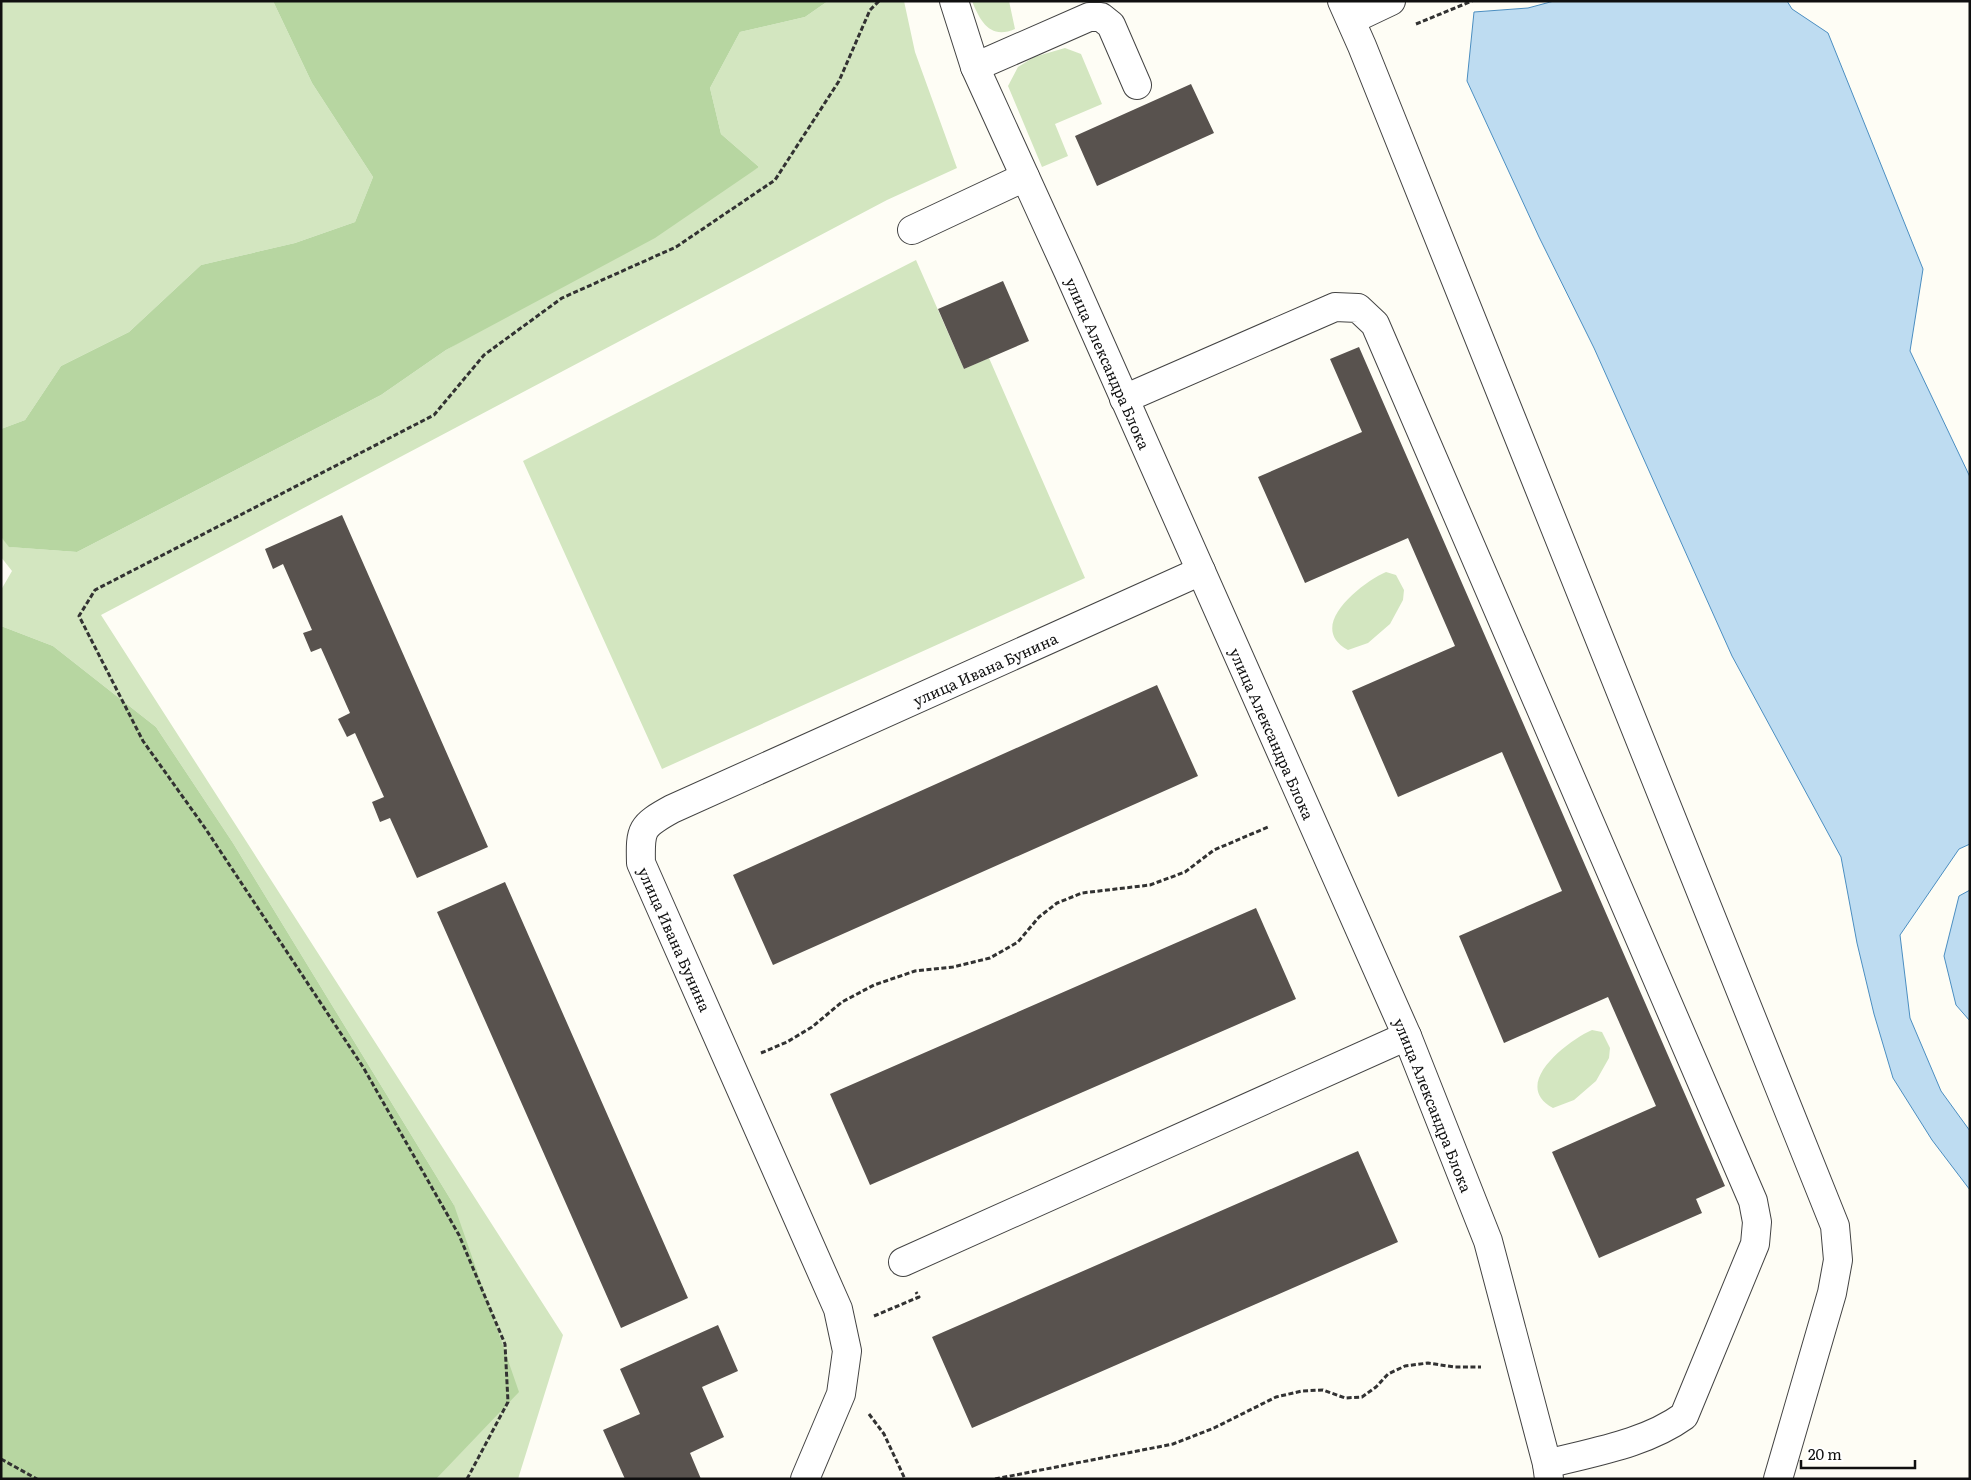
<svg xmlns="http://www.w3.org/2000/svg" width="1971" height="1480" font-family="Literata,serif">
<rect width="100%" height="100%" fill="#fefdf5"/>
<path fill="#d3e6c0" d="M1,1h272l39,82 61,94 -18,45 -60,21 -94,22 -72,67 -68,34 -36,54 -24,9z
M828,1h76l11,51 42,116 -70,32 -786,415 462,720 -45,144h-82l9,-11 9,-263 -221,-362 -77,-116 -103,-81 -52,-20v-36l11,-19 -11,-14v-20l9,10 67,5 304,-157 65,-45 313,-183 -38,-33 -11,-46 30,-56 65,-15z
M972,1h37l6,28c-25,11 -35,-8 -43,-28z
M1065,48l16,6 21,50 -47,20 13,32 -26,11 -34,-81 10,-19 16,-10z
M916,260l48,109 25,-11 96,220 -423,191 -139,-308z
M1386,572l10,3 8,15 -1,10 -13,24 -22,19 -20,7c-43,-23 13,-67 38,-78z
M1592,1030l10,2 8,16 -1,10 -13,23 -22,19 -21,8c-43,-23 14,-67 39,-78z"/>
<path fill="#b7d6a1" d="M273,1h555l-23,16 -65,15 -30,56 11,46 38,33 -104,71 -209,112 -65,45 -304,157 -68,-5 -8,-10v-108l24,-9 36,-54 68,-34 72,-67 94,-22 60,-21 18,-45 -61,-94z
M1,626l52,20 103,81 77,116 221,362 65,187 -83,87h-435z"/>
<path fill="#bedcf1" stroke="#4b8ec1" d="M1554,1h233l5,8 36,24 95,236 -13,82 60,126v367l-11,5 -59,86 10,83 31,73 29,40v59l-38,-50 -39,-62 -19,-64 -17,-71 -16,-86 -109,-201 -138,-308 -55,-111 -72,-156 7,-69 54,-4z
M1970,890v131l-14,-16 -12,-49 15,-60z"/>
<path fill="#58524e" d="M1191,84l23,49 -117,53 -22,-50z
M1003,281l26,60 -65,28 -26,-60z
M1359,347l366,839 -29,13 6,14 -103,45 -47,-106 104,-46 -48,-109 -104,46 -45,-107 103,-45 -60,-139 -104,45 -46,-106 103,-45 -47,-108 -103,45 -47,-106 104,-45 -32,-73z
M342,515l146,332 -71,31 -27,-60 -10,4 -8,-20 12,-5 -29,-64 -8,4 -9,-18 12,-6 -29,-65 -10,4 -8,-19 9,-3 -29,-66 -10,5 -8,-20z
M1157,685l41,91 -425,189 -40,-90z
M505,882l183,416 -67,30 -184,-416z
M1256,908l40,91 -426,186 -40,-91z
M1358,1151l40,91 -426,186 -40,-91z
M718,1325l20,46 -36,16 22,50 -34,16 11,26h-76l-22,-49 37,-16 -20,-45z"/>
<g fill="none" stroke-linecap="round" stroke-linejoin="round">
<g stroke="#434343" stroke-width="30">
<g id="minor">
<path id="s1" d="M954,1l21,66 93,204 339,765 81,205 59,223 2,15"/>
<path d="M1342,1l20,45 473,1180 3,34 -6,33 -54,186"/>
<path d="M1351,20l40,-19"/>
<path d="M975,67l114,-50h12l10,8 26,60"/>
<path d="M912,230l113,-53"/>
<path d="M1124,399l211,-92 23,1 17,16 378,877 4,21 -2,22 -71,172c-39,28 -91,36 -137,48"/>
<path d="M903,1262l504,-226"/>
<path id="s2" d="M805,1479l36,-85 6,-43 -9,-42 -197,-446c-1,-34 0,-37 31,-54l529,-238"/>
</g>
</g>
<path stroke="#323232" stroke-width="3" stroke-dasharray="5 2.5" stroke-linecap="butt" d="M1416,24l56,-23
M761,1053l26,-11 25,-15 30,-25 32,-17 41,-14 38,-4 37,-9 28,-16 21,-25 18,-14 25,-10 68,-8 35,-13 29,-22 54,-23
M874,1316l45,-19 -3,-5
M869,1414l15,20 21,45
M1,1459l36,20
M467,1479l41,-77 -3,-58 -46,-109 -96,-168 -158,-239 -62,-87 -64,-125 16,-26 339,-175 50,-60 78,-57 114,-51 99,-67 64,-99 31,-71 9,-9
M995,1479l178,-35 41,-16 62,-31 26,-6 21,-1 22,8 17,-1 14,-10 12,-13 17,-8 23,-3 26,4h27"/>
<use href="#minor" stroke="#fff" stroke-width="28"/>
</g>
<g text-anchor="middle" dominant-baseline="central" stroke-width="5" stroke-linejoin="round" paint-order="stroke">
<g font-size="15" fill="#101010" stroke="#fff">
<text stroke="none"><textPath href="#s1" startOffset="394">улица Александра Блока</textPath></text>
<text stroke="none"><textPath href="#s2" startOffset="1078">улица Ивана Бунина</textPath></text>
<text stroke="none"><textPath href="#s1" startOffset="799">улица Александра Блока</textPath></text>
<text transform="translate(675 939) rotate(66)">улица Ивана Бунина</text>
<text stroke="none"><textPath href="#s1" startOffset="1204">улица Александра Блока</textPath></text>
</g>
</g>
<rect width="1971" height="1480" fill="none" stroke="#101010" stroke-width="5"/>
<path d="M1801 1460v8h114v-8" fill="none" stroke="#101010" stroke-width="2.5"/>
<text x="1808" y="1460" font-size="15" fill="#101010" stroke="#ffffff" stroke-width="4" paint-order="stroke">20 m</text>
</svg>
